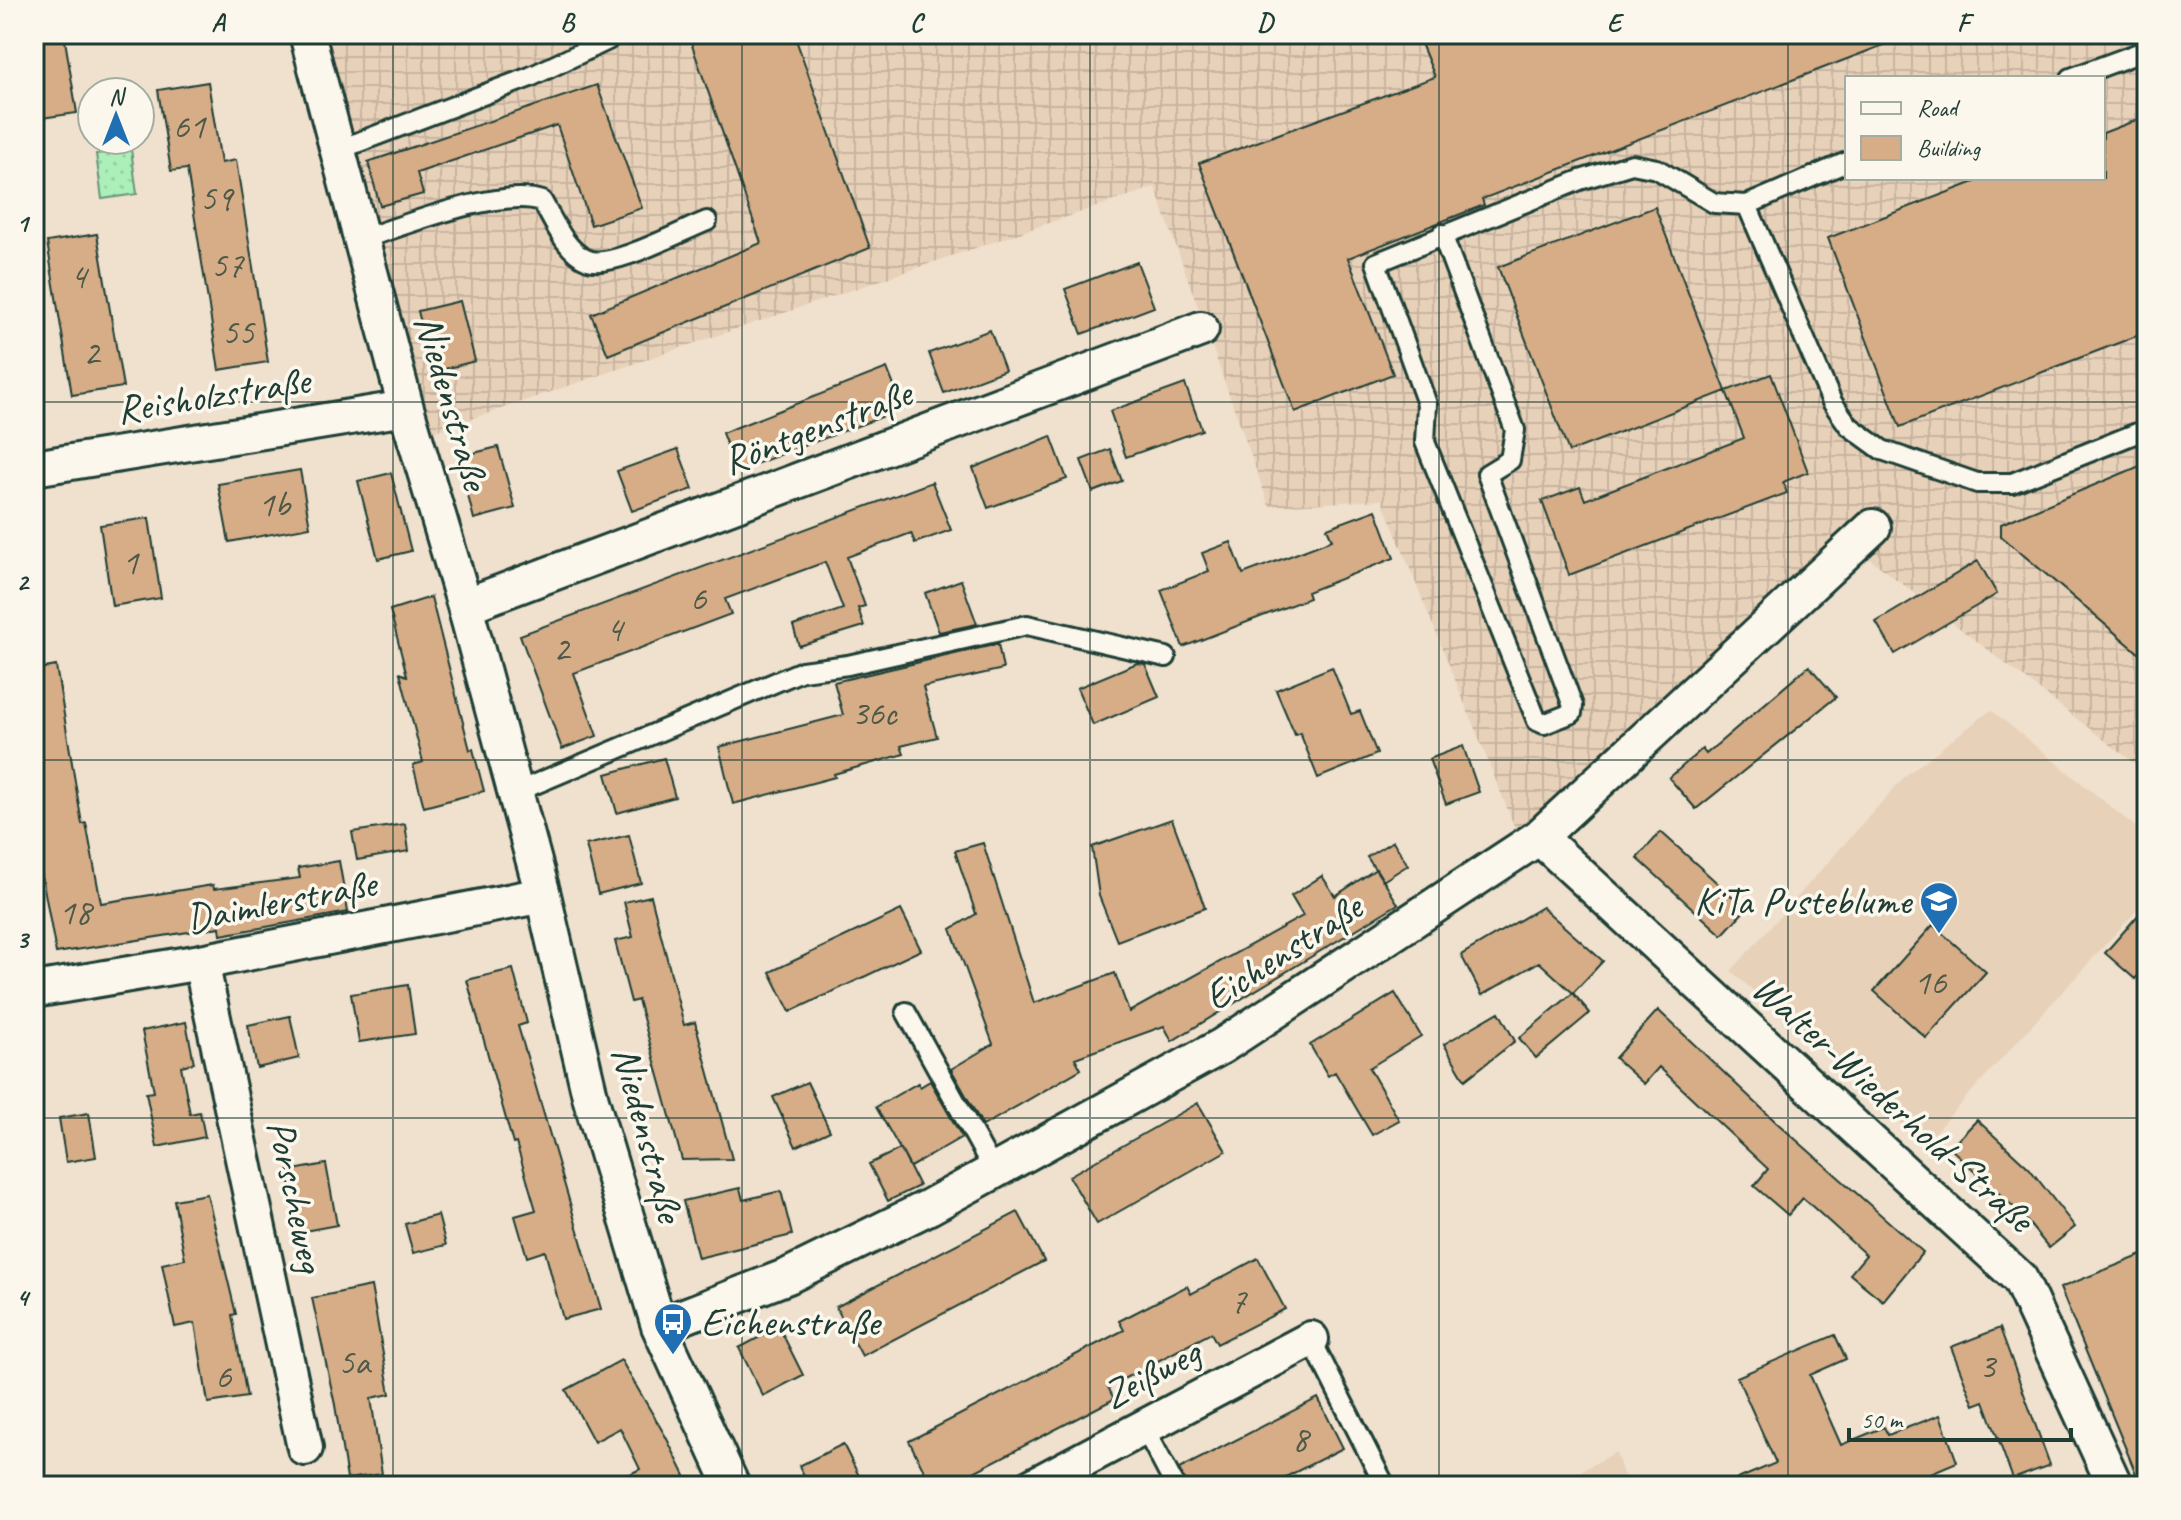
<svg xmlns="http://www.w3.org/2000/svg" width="2181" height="1520" font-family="Caveat,sans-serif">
<defs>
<pattern id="industrial-grid" width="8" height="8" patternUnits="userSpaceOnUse" patternTransform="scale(2)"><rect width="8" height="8" fill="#e8d1b9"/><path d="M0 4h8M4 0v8" fill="none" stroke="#c7b4a0"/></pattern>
<pattern id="park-dots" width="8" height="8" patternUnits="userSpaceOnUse" patternTransform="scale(2)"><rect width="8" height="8" fill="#acefb9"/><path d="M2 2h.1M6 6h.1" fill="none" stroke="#94cea0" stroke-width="1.8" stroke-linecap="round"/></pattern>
</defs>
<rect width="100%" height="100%" fill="#f0e1ce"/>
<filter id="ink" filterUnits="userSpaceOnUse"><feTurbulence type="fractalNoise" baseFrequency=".0125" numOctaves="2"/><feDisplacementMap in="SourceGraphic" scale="16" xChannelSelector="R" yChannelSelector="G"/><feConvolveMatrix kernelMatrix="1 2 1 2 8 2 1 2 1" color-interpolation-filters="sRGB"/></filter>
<g filter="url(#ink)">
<path fill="#e8d1b9" d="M1991,710l156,126v63l-223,245 -193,-173 175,-196z
M1616,1452l11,34h-74z"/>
<path fill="url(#industrial-grid)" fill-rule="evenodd" d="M320,34h1827v739l-286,-221 -339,293 -140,-345 -113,6 -114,-319 -725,246zM1847,78h256v100h-256z"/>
<path fill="url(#park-dots)" stroke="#669676" stroke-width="2" d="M131,149l6,45 -35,5 -6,-45z"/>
<path fill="#d6ad87" stroke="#1f3d34" stroke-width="2" d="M34,34h30l13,79 -43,6z
M688,34h106l76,214 -262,107 -17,-41 170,-71z
M1417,34h490v2l-425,163 2,6 -136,53 45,116 -98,38 -96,-249 236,-86z
M208,82l13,81 15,-3 32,202 -49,8 -32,-201 -16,2 -13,-81z
M597,85l45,123 -51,17 -34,-100 -140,48 6,21 -43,12 -12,-44z
M2147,116v216l-247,95 -72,-189 157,-60h118v-45z
M1655,207l71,184 -157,61 -71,-185z
M97,234l26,153 -51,8 -25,-153z
M1137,262l17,45 -72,27 -17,-45z
M460,301l15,60 -42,11 -15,-61z
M990,330l15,40 -61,23 -15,-40z
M887,368l16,41 -166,62 -15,-38z
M1771,374l37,98 -25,10 4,11 -218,82 -27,-74 38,-14 5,13 159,-62 -18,-47z
M1185,384l17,46 -76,27 -16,-46z
M1051,436l16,43 -79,29 -15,-40z
M498,447l17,61 -41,11 -16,-62z
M678,449l15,40 -61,22 -15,-40z
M1110,449l12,32 -29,11 -12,-32z
M2147,463v197l-146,-124v-12z
M300,470l10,57 -81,15 -11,-58z
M391,473l20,78 -33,8 -20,-78z
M932,482l19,48 -36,13 -4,-10 -64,24 18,49 -7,2 6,18 -65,20 -6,-20 50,-17 -18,-47 -100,37 6,15 -157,59 23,63 -35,13 -42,-114z
M1376,510l18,48 -87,34 2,6 -126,49 -22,-57 48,-19 -7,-18 29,-11 12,32 89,-34 -5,-12z
M149,518l12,80 -49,8 -12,-81z
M1978,561l19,33 -102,60 -19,-32z
M961,580l16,44 -38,8 -14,-39z
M431,597l39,153 3,-1 11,42 -60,16 -11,-42 10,-3 -23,-89 7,3 -17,-66z
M998,644l5,25 -80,18 14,50 -36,9 3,8 -70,20 1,3 -102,27 -14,-57 124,-32 -9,-33z
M1137,663l8,1 14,33 -66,28 -16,-37z
M56,666l26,158 4,-1 15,80 112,-18 1,4 86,-11 -2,-10 41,-7 9,51 -127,23 -1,-8 -164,26 -22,-120v-163z
M1809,666l27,31 -140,112 -27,-31 33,-29 4,5z
M1332,667l19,47 9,-3 17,43 -59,24 -18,-45 -5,2 -19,-45z
M1463,746l16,46 -33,12 -17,-45z
M664,758l11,39 -58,16 -11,-39z
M1172,819l33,89 -88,33 -18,-45 -7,-49z
M405,824l4,27 -52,9 -5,-28z
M1661,832l85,77 -24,26 -85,-77z
M629,835l12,48 -43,11 -12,-49z
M1393,841l15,24 -25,16 -16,-24z
M983,843l51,160 81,-30 14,39 174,-96 -12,-20 31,-20 13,20 41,-27 22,35 -226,137 -8,-15 -89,32 6,11 -98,57 -32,-57 42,-25 -42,-115 25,-15 -21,-63z
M651,896l33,129 11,-3 37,137 -50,1 -44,-160 -7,2 -16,-61 18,-4 -9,-35z
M2147,905v61l-12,13 -30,-26z
M1542,907l61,54 -30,32 -34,-31 -57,33 -21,-40z
M901,910l20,40 -131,62 -20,-40z
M1933,925l53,47 -60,66 -52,-47z
M513,969l14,54 -9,3 83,283 -38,10 -18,-68 -18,6 -12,-41 21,-6 -20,-67 -3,1 -46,-164z
M408,985l7,49 -56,8 -8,-48z
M1395,993l26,43 -52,32 30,52 -27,15 -37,-63 -7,4 -18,-31z
M1573,993l17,20 -54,45 -17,-20z
M1658,1010l118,112 147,130 -40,49 -33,-27 16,-19 -63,-57 -15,17 -34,-29 14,-17 -109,-102 -15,17 -29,-26z
M1499,1012l16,29 -50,39 -21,-36z
M290,1016l9,42 -42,10 -9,-43z
M186,1022l8,41 -13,3 9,48 10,-2 5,25 -48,10 -11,-54 8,-1 -12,-61z
M930,1081l32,56 -52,30 -9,-17 18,36 -31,15 -19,-37 31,-15 -24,-42 42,-24 2,4z
M807,1082l23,49 -34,16 -23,-50z
M1198,1103l28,48 -129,73 -28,-48z
M89,1113l7,44 -30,5 -7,-44z
M1977,1120l52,48 46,59 -26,21 -29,-35 -70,-65z
M326,1164l11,61 -38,7 -11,-61z
M740,1188l3,12 38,-9 11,44 -94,23 -15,-57z
M207,1194l29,120 -4,1 15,82 -39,6 -13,-80 -20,4 -13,-63 23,-5 -11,-59z
M1018,1212l26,49 -182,95 -26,-49z
M438,1215l8,30 -33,8 -8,-29z
M2147,1253v233h-6l-81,-198z
M1258,1258l27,51 -68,35 -6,-11 -103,54 6,12 -167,87h-15l-23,-45 215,-111 -5,-9 68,-35 4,8z
M371,1286l19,108 -19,4 11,76 -35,5 -12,-74 -23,-107z
M779,1327l24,48 -40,21 -24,-48z
M2000,1328l50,137 -37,14 -29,-78 -10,4 -23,-58z
M1835,1335l11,24 -36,16 31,70 43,-18 4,8 52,-20 17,47 -50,21 -4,-9 -30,12h-152l55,-23 -39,-86z
M621,1360l45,77 24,49h-83l33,-17 -20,-41 -26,14 -28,-52z
M1318,1398l25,50 -75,38h-81l-8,-17z
M843,1444l21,42h-54l-11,-20z"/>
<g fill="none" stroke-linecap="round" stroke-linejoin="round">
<g stroke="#1f3d34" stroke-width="24">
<path id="service" d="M2071,78l76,-28
M338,150l192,-73 78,-37
M1747,205l85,197 17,24 33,24 95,33h35l135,-54
M1442,234l73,196 -5,30 -23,14 86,232 -1,7 -28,11 -7,-3 -112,-279 2,-38 -51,-141 204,-83 52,-16 25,5 57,34 33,2 100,-43
M362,239c44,-14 138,-52 180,-38 11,19 24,51 46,59 24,9 93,-29 119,-39
M514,793l288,-122 46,-6 179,-40 139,32
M906,1012l88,159
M1311,1339l74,147
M1144,1427l31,59"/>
</g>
<g stroke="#1f3d34" stroke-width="40">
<path id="minor" d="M307,34l99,374 59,198 78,289 48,205 68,226 73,160
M34,468l372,-60
M465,606l736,-277
M1539,837l481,442 95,207
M201,962l104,486
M34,990l167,-28 342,-67
M659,1326l129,-50 141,-69 293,-161 317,-209 334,-310
M1033,1486l278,-147"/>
</g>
<use href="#service" stroke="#fbf7ec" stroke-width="18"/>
<use href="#minor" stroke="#fbf7ec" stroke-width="34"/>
</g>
</g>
<path fill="none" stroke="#1f3d34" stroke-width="2" stroke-opacity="0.55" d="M393,34v1452M742,34v1452M1090,34v1452M1439,34v1452M1788,34v1452M34,402h2113M34,760h2113M34,1118h2113"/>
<defs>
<g id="school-pin" transform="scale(2)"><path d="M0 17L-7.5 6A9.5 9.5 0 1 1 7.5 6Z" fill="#1f6fb2" stroke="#fbf7ec"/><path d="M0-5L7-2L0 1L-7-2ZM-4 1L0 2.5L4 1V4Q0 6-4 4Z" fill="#fff"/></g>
<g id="bus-pin" transform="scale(2)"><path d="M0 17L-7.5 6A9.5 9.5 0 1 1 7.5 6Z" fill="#1f6fb2" stroke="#fbf7ec"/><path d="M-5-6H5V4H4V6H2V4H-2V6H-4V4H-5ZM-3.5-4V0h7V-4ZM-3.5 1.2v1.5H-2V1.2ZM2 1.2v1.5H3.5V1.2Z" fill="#fff"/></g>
</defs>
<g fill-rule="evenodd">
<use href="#school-pin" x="1939" y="901"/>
<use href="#bus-pin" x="673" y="1322"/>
</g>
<g text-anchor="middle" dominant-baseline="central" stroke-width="7" stroke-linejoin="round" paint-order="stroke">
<g font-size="36" fill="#4d5949">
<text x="189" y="126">61</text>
<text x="216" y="198">59</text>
<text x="227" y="265">57</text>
<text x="78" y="276">4</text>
<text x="238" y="332">55</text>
<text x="91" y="353">2</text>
<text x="274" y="504">1b</text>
<text x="130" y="562">1</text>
<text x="698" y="598">6</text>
<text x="614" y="629">4</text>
<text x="561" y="649">2</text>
<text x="874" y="713">36c</text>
<text x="75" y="912">18</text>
<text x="1930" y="982">16</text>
<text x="1238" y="1301">7</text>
<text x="354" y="1362">5a</text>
<text x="1987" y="1366">3</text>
<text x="223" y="1376">6</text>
<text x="1300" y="1439">8</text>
</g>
<g font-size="40" fill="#1f3d34" stroke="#fbf7ec">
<text transform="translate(213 395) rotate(-9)">Reisholzstraße</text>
<text transform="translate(452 402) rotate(74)">Niedenstraße</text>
<text transform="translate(817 427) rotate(-21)">Röntgenstraße</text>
<text transform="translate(281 901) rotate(-11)">Daimlerstraße</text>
<text transform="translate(1283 952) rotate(-33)">Eichenstraße</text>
<text transform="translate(1893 1103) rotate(42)">Walter-Wiederhold-Straße</text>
<text transform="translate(648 1134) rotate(75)">Niedenstraße</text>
<text transform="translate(296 1196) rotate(78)">Porscheweg</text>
<text transform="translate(1151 1374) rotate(-28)">Zeißweg</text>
</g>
<g font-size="40" fill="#1f3d34" stroke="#fbf7ec" text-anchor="end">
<text x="1911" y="901">KiTa Pusteblume</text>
<text x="701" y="1322" text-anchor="start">Eichenstraße</text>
</g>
</g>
<rect width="2181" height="1520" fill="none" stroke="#fbf7ec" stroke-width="88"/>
<rect x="1845" y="76" width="260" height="104" fill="#fbf7ec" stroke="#a3ada2" stroke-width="2"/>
<rect x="1861" y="102" width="40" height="12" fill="#fbf7ec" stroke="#a3ada2" stroke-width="2"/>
<text x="1917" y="116" font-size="24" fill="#1f3d34">Road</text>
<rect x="1861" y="136" width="40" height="24" fill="#d6ad87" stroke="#a3ada2" stroke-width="2"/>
<text x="1917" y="156" font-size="24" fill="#1f3d34">Building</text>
<g transform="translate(116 116)"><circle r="38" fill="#fbf7ec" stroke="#a3ada2" stroke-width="2"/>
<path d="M0-6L14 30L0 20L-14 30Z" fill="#1f6fb2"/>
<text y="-12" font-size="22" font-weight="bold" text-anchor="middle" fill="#1f3d34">N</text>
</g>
<path d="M1849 1428v12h222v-12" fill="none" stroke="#1f3d34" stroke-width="4"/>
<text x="1861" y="1428" font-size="24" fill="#1f3d34" stroke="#fbf7ec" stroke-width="6" paint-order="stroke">50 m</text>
<rect x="44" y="44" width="2093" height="1432" fill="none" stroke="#1f3d34" stroke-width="3"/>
<g font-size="26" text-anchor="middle" font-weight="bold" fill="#1f3d34">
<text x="218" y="31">A</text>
<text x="567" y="31">B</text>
<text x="916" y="31">C</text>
<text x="1265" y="31">D</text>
<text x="1614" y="31">E</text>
<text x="1963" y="31">F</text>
<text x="22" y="232">1</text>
<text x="22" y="590">2</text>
<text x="22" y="948">3</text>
<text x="22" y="1306">4</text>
</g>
</svg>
